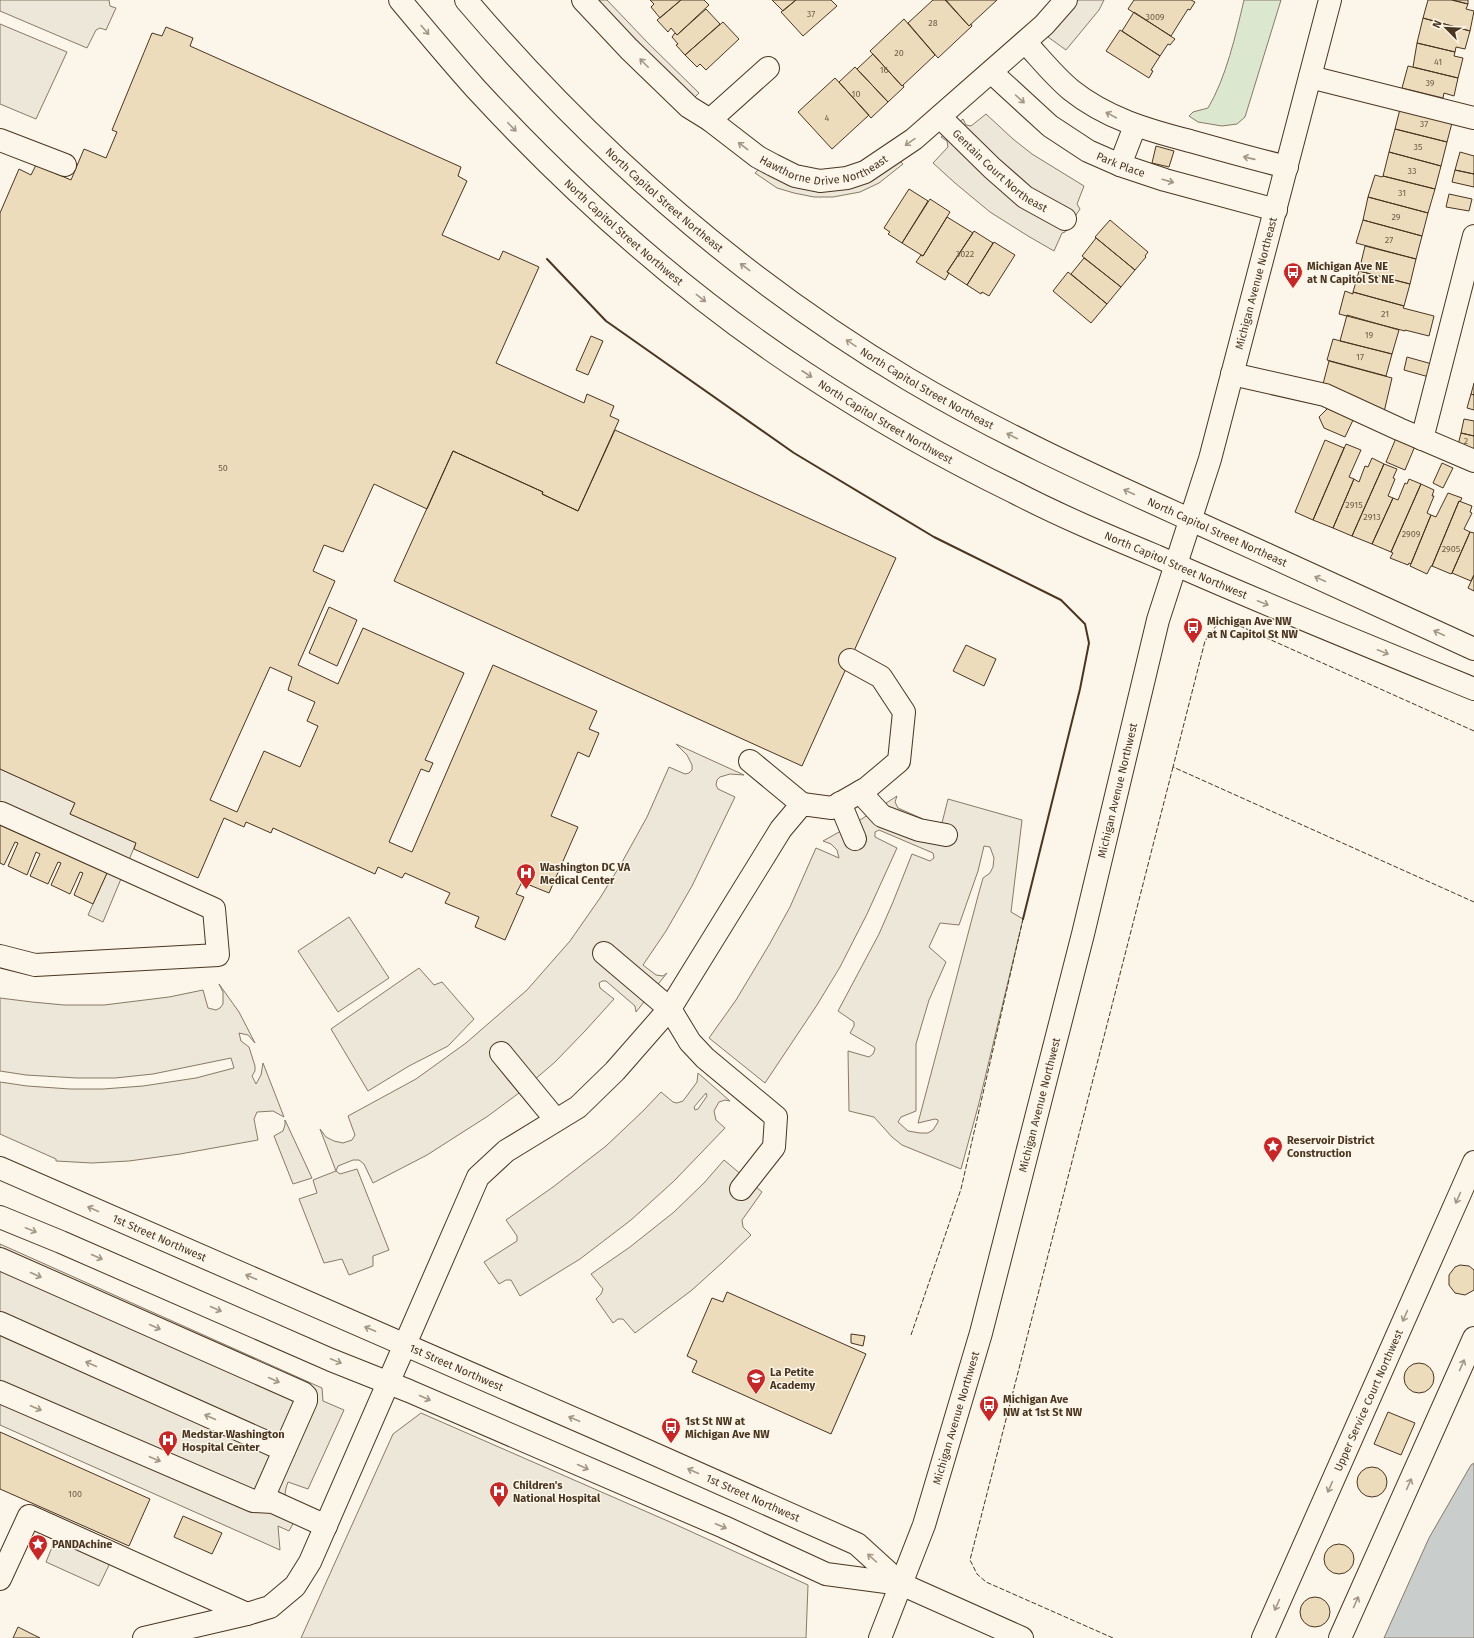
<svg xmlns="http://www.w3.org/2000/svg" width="1474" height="1638" font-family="'Fira Sans',sans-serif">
<rect width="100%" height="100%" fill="#fbf6e9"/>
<path fill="#dce7d0" stroke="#887966" d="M1244,0h37l-36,117 -8,7 -15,2 -24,-4 -9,-6 4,-4 15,-4c18,-30 28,-74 36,-108z"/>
<path fill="#ede7d9" stroke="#887966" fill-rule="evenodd" d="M0,0h109l1,6 6,2 -10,22 -6,-2 -4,2 -9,18 -87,-37z
M595,0h12l41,43 51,50 -7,7z
M1078,0h26l-5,10 -33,40 -18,-13z
M0,24l67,28 -31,67 -36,-15z
M986,114l27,25 19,15 52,32 -7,18 3,5 -15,23 -3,1 -8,18 -26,-15 -38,-24 -35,-29 -22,-20 15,-16 -1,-6 -6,-4 22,-18 3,6 5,1z
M898,159l5,5 -24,19 -19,9 -27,5h-19l-20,-4 -17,-5 -22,-15 7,-7 31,17z
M676,744l68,31 -14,-1 -10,3 -3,3 -1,5 2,4 17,8 -43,89 -26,45 -23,34 13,10 7,1 4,-3 -31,39 -1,-6 -29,-25h-4l-3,2 1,5 14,11 -29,32 -30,31 -36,31 -31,23 -61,39 -54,28 -9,-19 -5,-4h-6l-15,6 -2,5 4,3 17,-5 32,81 -16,6v10l-24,9 -7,-16 -18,4 -25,-64 18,-6 -4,-13 23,-9 -16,-42 6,8 8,4 9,2 9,-3 3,-5 -7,-19 68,-37 50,-36 61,-53 43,-49 30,-43 21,-34 26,-47 22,-50 16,7 4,-1 3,-3v-5l-5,-10z
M0,769l75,34 -5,11 66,29 -33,79 -15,-7 19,-42 -107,-48z
M897,796l-2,6 3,6 43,19 7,-28 74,21 -11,92 12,7 -44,184 -18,66 -59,-24 -10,-8 -18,-20 -25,-6 -1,-60 21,6 4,-3 2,-5 -1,-2 -24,-14 4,-7v-4l-16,-11 41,-77 14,-32 19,-48 18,7 4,-3 -1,-5 -54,-23 -4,2v5l22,11 -30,66 -27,53 -23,38 -52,78 -56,-45 27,-38 33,-55 21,-38 26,-59 23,10 -2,-8 -6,-6 -8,-3 34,-19zM984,846l6,1 4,11 -1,9 -3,6 -7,5 -5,18 -60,227 17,-4 3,1v2l-5,8 -5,3h-8l-12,-2 -10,-9 3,-5 15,-6v-67l13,-44 17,-38 -17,-15 11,-24 19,2 19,-54z
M349,917l40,61 -51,34 -40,-61z
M419,968l15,17 8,-3 32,37 -26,27 -39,20 -41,25 -37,-62z
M219,984l20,28 16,31 -7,-8 -9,-2 2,8 8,6 6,19v5l-3,5 4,8 5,-9 2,-12 21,54 -11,-6 -16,1 -3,7 4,21 -78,14 -51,7 -37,2 -36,-2v-2l-56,-25v-52l27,4 43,3h33l40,-3 53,-8 38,-10 -3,-10 -78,16 -38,4h-38l-51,-3 -26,-4v-73l32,4 32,3h40l65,-8 34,-7 5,18 8,2 4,-2 3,-4v-12z
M698,1073l32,28 -5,-1 -6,2 -5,9 2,9 9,8 -51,53 -43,39 -51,39 -60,37 -9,-16h-5l-7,4 -15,-22 33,-21v-5l-11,-16 47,-33 53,-41 37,-35 18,-19 12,10 4,1 6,-2 14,-19zM706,1093l1,3 -9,13 -3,1 -1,-3z
M285,1120l27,58 -19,6 -19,-48 9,-5 2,-6z
M724,1160l38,32 -20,28 1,7 8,8 -28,27 -31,28 -57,43 -12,-14h-5l-5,4 -17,-24 5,-5 2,-5 -12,-15 39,-27 44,-35 30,-29z
M0,1244l322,144 1,13 21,9 -36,79 -20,-7 -2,6 -1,6 10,26 -6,11 -11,-5 2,24 -280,-125z
M421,1413l249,109 138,63 -2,53h-505l92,-204z
M55,1540l55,23 -11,23 -53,-24z"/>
<path fill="#c9cecd" stroke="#887966" d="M1474,1463v175h-90l45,-100 42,-73z"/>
<path fill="#ecdcbc" stroke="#4a3520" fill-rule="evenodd" d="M650,0h31l-21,18 -9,-11 3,-3z
M681,0h23l5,5 -32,30 -6,-7 -3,4 -11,-12z
M772,0h24l-13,11z
M796,0h35l6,6 -34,30 -22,-24z
M933,0h12l24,26 2,-2 1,2 -34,32 -30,-35z
M946,0h51l-28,26z
M1134,0h57l4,2 -5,8 -2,-1 -17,27 -43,-27z
M1428,0h24l16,4 -2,5 8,2 -4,20 -47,-13z
M1452,0h16v4z
M706,9l14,15 -35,31 -9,-10 2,-1 -6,-7 3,-4 2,2z
M1134,12l41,27 -5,6 -2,-1 -8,12 -38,-25z
M1423,18l47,13 -5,18 -9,-2 -1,5 -38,-9z
M904,19l31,36 -33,31 -32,-35z
M723,22l16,17 -33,31 -6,-6 -3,3 -12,-12z
M166,27l27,11 -3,8 271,121 -3,9 9,5 -25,54 57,25 4,-9 36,16 -43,96 88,40 3,-9 27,12 -4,10 9,4 -41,91 -36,-17 1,-2 -90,-41 -26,58 -53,-25 -31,68 -19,-7 -11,26 22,10 -37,84 40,19 25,-56 101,45 -39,87 8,3 -4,9 -8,-3 -32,73 23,10 81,-187 104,46 -8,18 10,4 -10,24 -11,-5 -27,64 27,11 -29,66 -27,-11 -6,12 8,3 -19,43 -30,-13 4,-10 -34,-14 5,-10 -45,-20 -3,5 -24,-11 -3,7 -102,-46 -2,5 -25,-11 -2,5 -20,-9 -26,60 -64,-29 2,-6 -66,-29 5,-11 -75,-34v-556l19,-44 12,6 5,-10 35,15 13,-31 22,9 11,-26 -5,-2 40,-97 10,3zM270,667l22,10 -4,13 27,12 -8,19 11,5 -18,41 -36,-16 -27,61 -27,-12z
M1120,30l40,26 -9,14 2,1 -4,7 -43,-27z
M1417,43l38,9 -1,4 9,2 -5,20 -45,-11z
M873,54l29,32 1,-1 1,2 -16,15 -31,-33z
M1408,66l50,12 -4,18 -10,-3 -1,5 -41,-10z
M855,67l33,35 -17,16 -32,-36z
M835,78l34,37 -37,34 -34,-37z
M1401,105l52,14 -6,23 -52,-13z
M1395,129l52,13 -6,24 -52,-14z
M1156,146l18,5 -5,16 -17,-4z
M1389,152l52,14 -6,23 -52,-13z
M1460,152l14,4v18l-19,-4z
M1455,170l19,4v13l-22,-5z
M1375,175l7,2 1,-1 52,13 -7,24 -60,-16z
M909,189l19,12 -26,42 -14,-9 2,-2 -6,-4z
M1449,194l23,5 -3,12 -23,-4z
M1368,197l60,16 -6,23 -59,-16z
M930,199l20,13 -27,44 -21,-13z
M947,217l26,16 -26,39 2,1 -4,7 -29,-18 5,-7 2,1z
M1110,220l38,32 -3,4 1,1 -11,13 -40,-33z
M1363,220l59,16 -6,23 -60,-16z
M974,231l19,12 -26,42 -20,-13z
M1096,238l39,32 -14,17 -39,-31z
M994,242l21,13 -26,41 -7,-4 -1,2 -14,-9z
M1365,246l51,13 -6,25 -51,-13z
M1084,258l37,29 -14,17 -36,-30z
M1359,271l51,13 -6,22 -51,-14z
M1068,272l39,32 -16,19 -38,-32z
M1345,291l8,3v-2l51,14 -1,2 31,8 -5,20 -24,-6v1l-66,-17z
M1347,315l52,15 -7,24 -52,-13z
M591,336l12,5 -15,34 -12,-5z
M1333,339l59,15 -6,22 -59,-16z
M1407,357l25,7 -3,13 -25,-7z
M1329,361l63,17 -8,34 -61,-28z
M1474,383v12l-3,-1z
M1471,394l3,1v15l-7,-2z
M1329,407l25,11 -9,19 -21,-9 -5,-11z
M1464,419l10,2v15l-13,-3z
M615,430l281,128 -94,208 -408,-185 59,-130 90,41 -1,2 36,17z
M1461,433l13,3v16l-16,-7z
M1396,438l19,8 -10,24 -19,-8z
M1325,440l19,8 -31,72 -18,-8z
M1346,444l15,6 -12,27 5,2 -21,49 -20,-8z
M1372,458l12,6 -32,72 -19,-8 21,-49 5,3 6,-16 3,1z
M1442,463l11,5 -10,20 -10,-5z
M1384,464l13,5 -4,9 2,1 -7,17 5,2 -21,46 -20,-8z
M1409,479l12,5 -30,68 -19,-8 21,-46 5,2 7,-17 2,1z
M1421,484l13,6 -2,6h2l-7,17 4,2 -20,49 -2,-1 -1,2 -18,-7 3,-5 -2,-1z
M1448,493l14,5 -2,4 -1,-1 -27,65h-1l-4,8 -17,-8 21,-51 5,2z
M1459,501l13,5 -2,6 2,1 -8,16 6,3 -18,41 -1,1 -19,-8z
M1470,532l4,1v42l-3,6 -19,-8z
M1474,575v16l-6,-3z
M329,607l28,13 -20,46 -28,-13z
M966,645l30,14 -12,27 -31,-15z
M0,825l107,48 -14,31 -19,-9 9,-22 -3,-1 -10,22 -19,-9 10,-22 -3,-1 -10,22 -18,-8 10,-22 -4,-2 -9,23 -19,-9 10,-23 -3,-1 -11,23 -4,-2z
M1460,1265l9,1 5,4v20l-9,5 -10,-2 -6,-8v-10l6,-8z
M727,1292l139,62 -35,80 -139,-62 5,-11 -10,-5 25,-58 11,4z
M851,1334l14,2 -2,10 -12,-3z
M1404 1378a15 15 0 1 1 30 0a15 15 0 1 1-30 0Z
M1388,1412l27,11 -14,32 -27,-11z
M0,1432l150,67 -21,47 -129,-57z
M1357 1482a15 15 0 1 1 30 0a15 15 0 1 1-30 0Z
M183,1516l39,17 -10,21 -38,-17z
M1324 1559a15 15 0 1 1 30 0a15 15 0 1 1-30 0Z
M1300 1612a15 15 0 1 1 30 0a15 15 0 1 1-30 0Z
M18,1627l22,11h-27z"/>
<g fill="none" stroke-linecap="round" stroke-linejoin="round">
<g stroke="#4a3520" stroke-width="24">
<g id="minor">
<path id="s1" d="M583,0l46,49 60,58 21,13 48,37 15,8 22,11 25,5 27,-3 18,-6 49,-33 130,-114 22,-25"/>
<path d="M1025,42c15,16 29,34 46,48 35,28 76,40 119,51 32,9 64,18 97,26"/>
<path id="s2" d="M991,72l59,54 38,25 32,14 45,15 111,30"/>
<path d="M1310,77l164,41"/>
<path id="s3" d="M940,117l52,51 33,29 40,22"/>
<path d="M710,120l58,-52"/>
<path d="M0,140l65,25"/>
<path d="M1120,165l15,-39"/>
<path d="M1232,374l93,21 74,34 75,32"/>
<path d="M1422,439l52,-203"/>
<path d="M750,761l52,43"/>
<path d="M860,792l22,24 37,14 27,5"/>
<path d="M840,803l15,36"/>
<path d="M604,953l66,56 20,33 15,16 71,59 -2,30 -33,42"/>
<path d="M0,956l35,9 183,-10 -4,-46 -213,-96"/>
<path d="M501,1053l55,67"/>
<path id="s4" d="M0,1168l623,272 234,104 44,40"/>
<path d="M0,1217l61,25 270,118 78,31 315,136 102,47 75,10 121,54"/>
<path d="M0,1259l303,134 3,3v5l-43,97 -4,2"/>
<path d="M0,1323l284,127"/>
<path d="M0,1392l253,109 20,1 53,24"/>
<path d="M0,1579l29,-63 218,98"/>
<path d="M144,1638l103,-24 23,-7 25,-21 15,-24 168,-385 28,-26 72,-44 37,-36 56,-64 110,-178 21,-25 30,4 35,-20 32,-27 5,-49 -23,-35 -31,-17"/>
<path id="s5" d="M1263,1638l211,-476"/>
<path d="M1340,1638l134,-300"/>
</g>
</g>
<g stroke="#4a3520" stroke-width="24">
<g id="major">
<path id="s6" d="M400,0c25,30 50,60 76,89 98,106 207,204 329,284 67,44 137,84 209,119 46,24 94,44 142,64 105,47 212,90 318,133"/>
<path id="s7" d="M466,0c127,149 273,278 442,379 94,56 195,101 294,146 91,41 182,83 272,124"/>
<path id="s8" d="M880,1638l44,-113 57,-192 102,-399 75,-314 52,-161 120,-459"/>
</g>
</g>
<use href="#minor" stroke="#fbf6e9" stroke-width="22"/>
<use href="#major" stroke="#fbf6e9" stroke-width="22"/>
<path stroke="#4a3520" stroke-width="1" stroke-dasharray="5 2" stroke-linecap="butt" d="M1474,731l-243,-109 -15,4 -11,15 -32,126 301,135
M911,1335l50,-146 62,-270
M1113,1638l-127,-56 -9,-8 -7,-14 203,-793"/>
<path stroke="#4a3520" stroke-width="2" d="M547,259l59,62 188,132 140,84 127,63 24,24 4,19 -9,46 -57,230"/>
</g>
<defs><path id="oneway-shaft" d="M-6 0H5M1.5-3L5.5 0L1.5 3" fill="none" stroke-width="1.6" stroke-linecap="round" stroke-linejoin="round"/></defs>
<g stroke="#a29684">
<use href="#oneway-shaft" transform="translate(425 30) rotate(50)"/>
<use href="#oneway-shaft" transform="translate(644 63) rotate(-135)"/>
<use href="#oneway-shaft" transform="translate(1020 99) rotate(42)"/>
<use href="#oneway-shaft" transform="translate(1111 115) rotate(-152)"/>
<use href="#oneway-shaft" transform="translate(512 127) rotate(46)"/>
<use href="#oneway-shaft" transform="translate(910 142) rotate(145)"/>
<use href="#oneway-shaft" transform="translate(743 146) rotate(-143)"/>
<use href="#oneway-shaft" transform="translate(1249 158) rotate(-167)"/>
<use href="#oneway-shaft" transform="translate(1168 181) rotate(16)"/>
<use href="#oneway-shaft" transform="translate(745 267) rotate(-143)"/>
<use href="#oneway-shaft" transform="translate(701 298) rotate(38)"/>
<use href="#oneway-shaft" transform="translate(851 343) rotate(-146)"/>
<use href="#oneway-shaft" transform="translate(807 374) rotate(33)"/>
<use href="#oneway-shaft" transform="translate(1012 436) rotate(-153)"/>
<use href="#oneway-shaft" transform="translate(1129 492) rotate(-155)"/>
<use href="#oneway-shaft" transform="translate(1320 579) rotate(-155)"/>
<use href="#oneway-shaft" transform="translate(1263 603) rotate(22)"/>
<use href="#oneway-shaft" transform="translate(1439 633) rotate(-155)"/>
<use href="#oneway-shaft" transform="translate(1383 652) rotate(22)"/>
<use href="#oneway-shaft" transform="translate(1458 1198) rotate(114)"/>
<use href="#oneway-shaft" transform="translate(93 1209) rotate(-156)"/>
<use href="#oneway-shaft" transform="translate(31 1230) rotate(22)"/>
<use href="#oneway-shaft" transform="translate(97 1257) rotate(24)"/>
<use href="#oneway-shaft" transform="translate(36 1275) rotate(24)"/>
<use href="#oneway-shaft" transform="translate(251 1277) rotate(-157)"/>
<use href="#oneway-shaft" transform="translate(216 1309) rotate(24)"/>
<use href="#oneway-shaft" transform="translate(1405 1316) rotate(114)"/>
<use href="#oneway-shaft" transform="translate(155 1327) rotate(24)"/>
<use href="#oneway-shaft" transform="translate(370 1329) rotate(-157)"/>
<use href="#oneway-shaft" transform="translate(336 1361) rotate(22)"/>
<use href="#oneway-shaft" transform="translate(91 1364) rotate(-156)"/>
<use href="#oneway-shaft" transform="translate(1462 1365) rotate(-66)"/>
<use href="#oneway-shaft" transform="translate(274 1380) rotate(24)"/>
<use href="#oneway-shaft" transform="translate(425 1398) rotate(24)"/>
<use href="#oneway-shaft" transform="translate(36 1408) rotate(23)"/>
<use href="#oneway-shaft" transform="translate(210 1417) rotate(-156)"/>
<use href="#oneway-shaft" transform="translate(574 1419) rotate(-157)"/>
<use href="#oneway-shaft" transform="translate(155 1459) rotate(23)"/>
<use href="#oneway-shaft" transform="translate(583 1467) rotate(24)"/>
<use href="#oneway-shaft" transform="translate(693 1471) rotate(-156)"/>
<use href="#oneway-shaft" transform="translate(1409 1484) rotate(-66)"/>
<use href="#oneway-shaft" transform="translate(1330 1487) rotate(114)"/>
<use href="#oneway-shaft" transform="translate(721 1526) rotate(23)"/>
<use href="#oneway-shaft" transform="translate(872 1558) rotate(-138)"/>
<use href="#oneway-shaft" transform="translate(1356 1602) rotate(-66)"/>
<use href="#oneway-shaft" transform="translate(1277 1605) rotate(114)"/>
</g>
<defs>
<g id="bus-pin" transform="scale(1)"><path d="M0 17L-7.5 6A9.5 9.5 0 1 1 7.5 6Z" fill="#c62828" stroke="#fbf6e9"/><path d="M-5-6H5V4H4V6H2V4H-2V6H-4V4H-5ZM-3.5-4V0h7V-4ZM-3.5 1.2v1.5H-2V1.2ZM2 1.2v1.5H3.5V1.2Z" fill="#fff"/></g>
<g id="hospital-pin" transform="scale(1)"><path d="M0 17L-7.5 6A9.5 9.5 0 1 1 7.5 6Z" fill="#c62828" stroke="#fbf6e9"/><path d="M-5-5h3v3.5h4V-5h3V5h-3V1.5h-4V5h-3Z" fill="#fff"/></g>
<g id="sight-pin" transform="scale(1)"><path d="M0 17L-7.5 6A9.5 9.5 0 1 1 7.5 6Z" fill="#c62828" stroke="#fbf6e9"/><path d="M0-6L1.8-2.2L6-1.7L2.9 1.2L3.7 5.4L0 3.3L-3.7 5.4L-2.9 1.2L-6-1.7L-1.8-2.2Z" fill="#fff"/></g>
<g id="school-pin" transform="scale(1)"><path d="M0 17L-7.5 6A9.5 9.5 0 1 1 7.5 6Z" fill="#c62828" stroke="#fbf6e9"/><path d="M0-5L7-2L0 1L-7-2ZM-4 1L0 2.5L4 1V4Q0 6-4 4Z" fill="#fff"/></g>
</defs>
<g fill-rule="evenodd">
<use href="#bus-pin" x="1293" y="272"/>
<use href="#bus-pin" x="1193" y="627"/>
<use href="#hospital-pin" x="526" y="873"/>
<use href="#sight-pin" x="1273" y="1146"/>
<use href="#school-pin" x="756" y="1378"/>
<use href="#bus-pin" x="989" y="1405"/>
<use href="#bus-pin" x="671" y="1427"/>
<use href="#hospital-pin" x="168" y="1440"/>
<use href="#hospital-pin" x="499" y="1491"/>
<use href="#sight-pin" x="38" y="1544"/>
</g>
<g text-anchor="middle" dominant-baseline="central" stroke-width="3" stroke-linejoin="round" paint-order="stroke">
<g font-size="9" fill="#725f47">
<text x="811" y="14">37</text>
<text x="1155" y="17">3009</text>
<text x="933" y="23">28</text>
<text x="899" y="53">20</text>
<text x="1438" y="62">41</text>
<text x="884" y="70">16</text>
<text x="1430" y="83">39</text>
<text x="856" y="94">10</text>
<text x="827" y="118">4</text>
<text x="1424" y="124">37</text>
<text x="1418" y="147">35</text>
<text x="1412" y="171">33</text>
<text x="1402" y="193">31</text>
<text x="1396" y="217">29</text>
<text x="1389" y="240">27</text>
<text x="965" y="254">3022</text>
<text x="1385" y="314">21</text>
<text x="1369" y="335">19</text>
<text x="1360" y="357">17</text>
<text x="1466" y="441">2</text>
<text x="223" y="468">50</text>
<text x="1354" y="505">2915</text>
<text x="1372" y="517">2913</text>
<text x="1411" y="534">2909</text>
<text x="1451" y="549">2905</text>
<text x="75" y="1494">100</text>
</g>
<g font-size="11" fill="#4a3520" stroke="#fbf6e9">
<text stroke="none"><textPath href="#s1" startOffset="307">Hawthorne Drive Northeast</textPath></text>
<text stroke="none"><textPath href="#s2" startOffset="161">Park Place</textPath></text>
<text stroke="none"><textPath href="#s3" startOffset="81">Gentain Court Northeast</textPath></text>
<text stroke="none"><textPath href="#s7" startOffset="282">North Capitol Street Northeast</textPath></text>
<text stroke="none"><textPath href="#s6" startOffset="323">North Capitol Street Northwest</textPath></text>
<text stroke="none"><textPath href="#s8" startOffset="1407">Michigan Avenue Northeast</textPath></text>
<text stroke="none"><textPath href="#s7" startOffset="606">North Capitol Street Northeast</textPath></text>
<text stroke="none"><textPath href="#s6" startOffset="647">North Capitol Street Northwest</textPath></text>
<text stroke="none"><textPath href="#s7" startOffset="930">North Capitol Street Northeast</textPath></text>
<text stroke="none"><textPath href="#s6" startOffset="971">North Capitol Street Northwest</textPath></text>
<text stroke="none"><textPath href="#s8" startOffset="881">Michigan Avenue Northwest</textPath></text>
<text stroke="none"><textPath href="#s8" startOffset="557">Michigan Avenue Northwest</textPath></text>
<text stroke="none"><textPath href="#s4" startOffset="174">1st Street Northwest</textPath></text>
<text stroke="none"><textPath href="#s4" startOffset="498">1st Street Northwest</textPath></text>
<text stroke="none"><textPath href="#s5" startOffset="260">Upper Service Court Northwest</textPath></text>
<text stroke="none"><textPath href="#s8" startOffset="233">Michigan Avenue Northwest</textPath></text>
<text stroke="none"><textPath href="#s4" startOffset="822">1st Street Northwest</textPath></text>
</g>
<g font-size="11" font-weight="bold" fill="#4a3520" stroke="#fbf6e9" text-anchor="start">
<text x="1307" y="266">Michigan Ave NE<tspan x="1307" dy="13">at N Capitol St NE</tspan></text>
<text x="1207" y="621">Michigan Ave NW<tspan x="1207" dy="13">at N Capitol St NW</tspan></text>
<text x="540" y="867">Washington DC VA<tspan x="540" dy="13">Medical Center</tspan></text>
<text x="1287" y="1140">Reservoir District<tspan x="1287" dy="13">Construction</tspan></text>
<text x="770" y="1372">La Petite<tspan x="770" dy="13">Academy</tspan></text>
<text x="1003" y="1399">Michigan Ave<tspan x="1003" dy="13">NW at 1st St NW</tspan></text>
<text x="685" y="1421">1st St NW at<tspan x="685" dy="13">Michigan Ave NW</tspan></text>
<text x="182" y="1434">Medstar Washington<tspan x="182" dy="13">Hospital Center</tspan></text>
<text x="513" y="1485">Children's<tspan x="513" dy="13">National Hospital</tspan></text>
<text x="52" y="1544">PANDAchine</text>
</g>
</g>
<g transform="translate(1446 28) rotate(294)" stroke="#fbf6e9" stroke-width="3" paint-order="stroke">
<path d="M0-3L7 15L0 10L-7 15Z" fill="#4a3520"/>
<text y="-6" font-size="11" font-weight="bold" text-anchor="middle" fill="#4a3520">N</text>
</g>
</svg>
